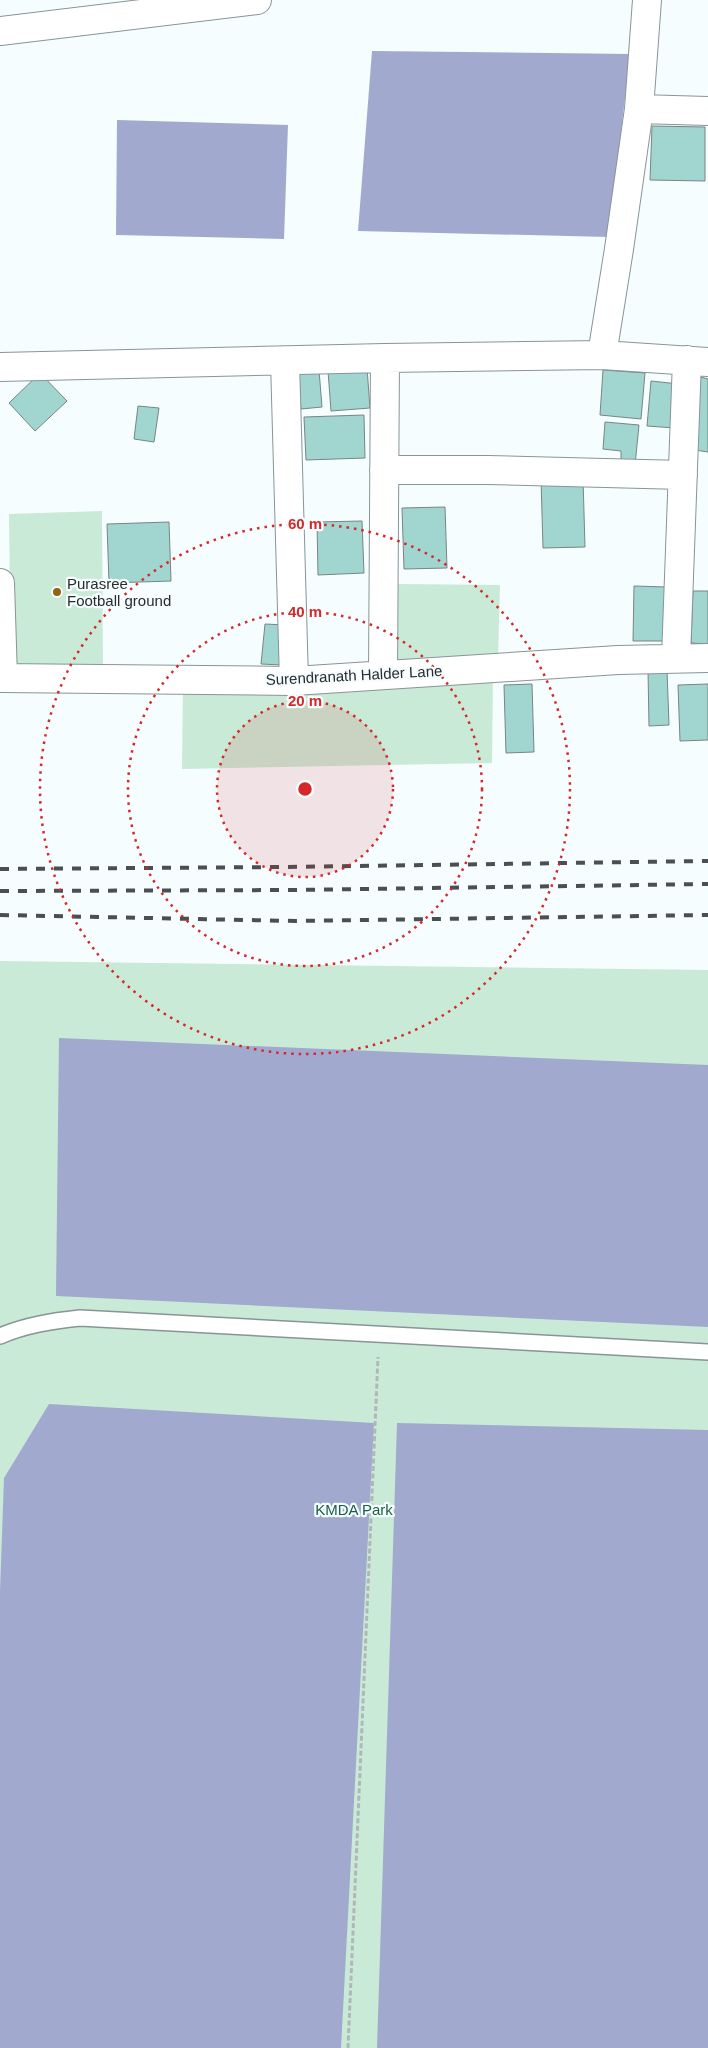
<svg xmlns="http://www.w3.org/2000/svg" width="708" height="2048" font-family="Arial,sans-serif">
<rect width="100%" height="100%" fill="#f5fdff"/>
<path fill="#c9ead7" d="M102,511l1,159h-92l-2,-156z
M398,584l102,1 -2,74 -101,7z
M493,674l-1,89 -310,6 1,-84z
M0,961l708,9v1078h-708z"/>
<path fill="#a1a9cf" d="M372,51l258,3 -21,183 -251,-6z
M117,120l171,5 -4,114 -168,-4z
M59,1038l649,27v262l-652,-31z
M49,1404l325,19 -33,625h-341v-456l4,-114z
M397,1423l311,7v618h-331z"/>
<path fill="#a0d5d0" stroke="#7a8584" d="M652,126l53,1v54l-55,-1z
M367,368l3,40 -39,3 -3,-40z
M319,370l3,37 -21,2 -3,-37z
M603,370l42,3 -4,46 -41,-4z
M40,373l27,28 -32,30 -26,-28z
M701,377l7,2v73l-20,-3z
M651,381l28,3 -4,44 -28,-2z
M138,406l21,2 -5,34 -20,-3z
M364,415l1,43 -59,2 -2,-43z
M605,422l34,3 -4,40 -14,-1v-13l-18,-2z
M583,478l2,69 -42,1 -2,-69z
M445,507l2,61 -43,1 -2,-61z
M362,521l2,52 -46,2 -1,-53z
M169,522l2,59 -62,2 -2,-59z
M634,586l33,1 -1,54h-33z
M693,591h15v53l-17,-1z
M265,624l20,1 -3,40 -21,-1z
M648,670h19l2,55 -20,1z
M532,684l2,68 -28,1 -2,-68z
M708,684v56l-28,1 -2,-56z"/>
<g fill="none" stroke-linecap="round" stroke-linejoin="round">
<g stroke="#899498" stroke-width="18">
<path id="lane" d="M0,1336c26,-11 52,-15 80,-18l628,34"/>
</g>
<g stroke="#899498" stroke-width="30">
<path id="street" d="M0,31l257,-31
M639,109l69,2
M602,355l17,-106 20,-140 8,-109
M285,361l9,320
M0,367l385,-9 217,-3 106,7
M384,470h104l195,5
M0,583l3,95
M676,658l11,-298
M383,675l2,-317
M0,678l294,3 324,-21 90,-2"/>
</g>
<path stroke="#b1b7b9" stroke-width="3" stroke-dasharray="5 2.5" stroke-linecap="butt" d="M348,2048l30,-691"/>
<use href="#lane" stroke="#fff" stroke-width="15"/>
<use href="#street" stroke="#fff" stroke-width="28"/>
<path stroke="#4b4f51" stroke-width="4" stroke-dasharray="9 9" stroke-linecap="butt" d="M0,869l284,-2 424,-6
M0,891l294,-1 414,-6
M0,915l296,6 412,-6"/>
</g>
<circle cx="305" cy="789" r="88" fill="#d62828" fill-opacity=".12"/>
<g fill="none" stroke="#d62828" stroke-width="2.5" stroke-dasharray="2.5 5">
<circle cx="305" cy="789" r="88"/>
<circle cx="305" cy="789" r="177"/>
<circle cx="305" cy="789" r="265"/>
</g>
<circle fill="#926310" stroke="#f5fdff" stroke-width="2" cx="57" cy="592" r="5"/>
<g text-anchor="middle" dominant-baseline="central" stroke-width="4.5" stroke-linejoin="round" paint-order="stroke">
<g font-size="15" fill="#282c2e" stroke="#f5fdff" text-anchor="start">
<text x="67" y="583">Purasree<tspan x="67" dy="17">Football ground</tspan></text>
</g>
<g font-size="15" fill="#282c2e" stroke="#f5fdff">
<text transform="translate(354 675) rotate(-3)">Surendranath Halder Lane</text>
</g>
<g font-size="15" fill="#1a5f41" stroke="#f5fdff">
<text x="354" y="1509">KMDA Park</text>
</g>
</g>
<circle cx="305" cy="789" r="8" fill="#d62828" stroke="#f5fdff" stroke-width="2.5"/>
<g font-size="15" text-anchor="middle" font-weight="bold" fill="#d62828" stroke="#f5fdff" stroke-width="4.5" stroke-linejoin="round" paint-order="stroke">
<text x="305" y="529">60 m</text>
<text x="305" y="617">40 m</text>
<text x="305" y="706">20 m</text>
</g>
</svg>
